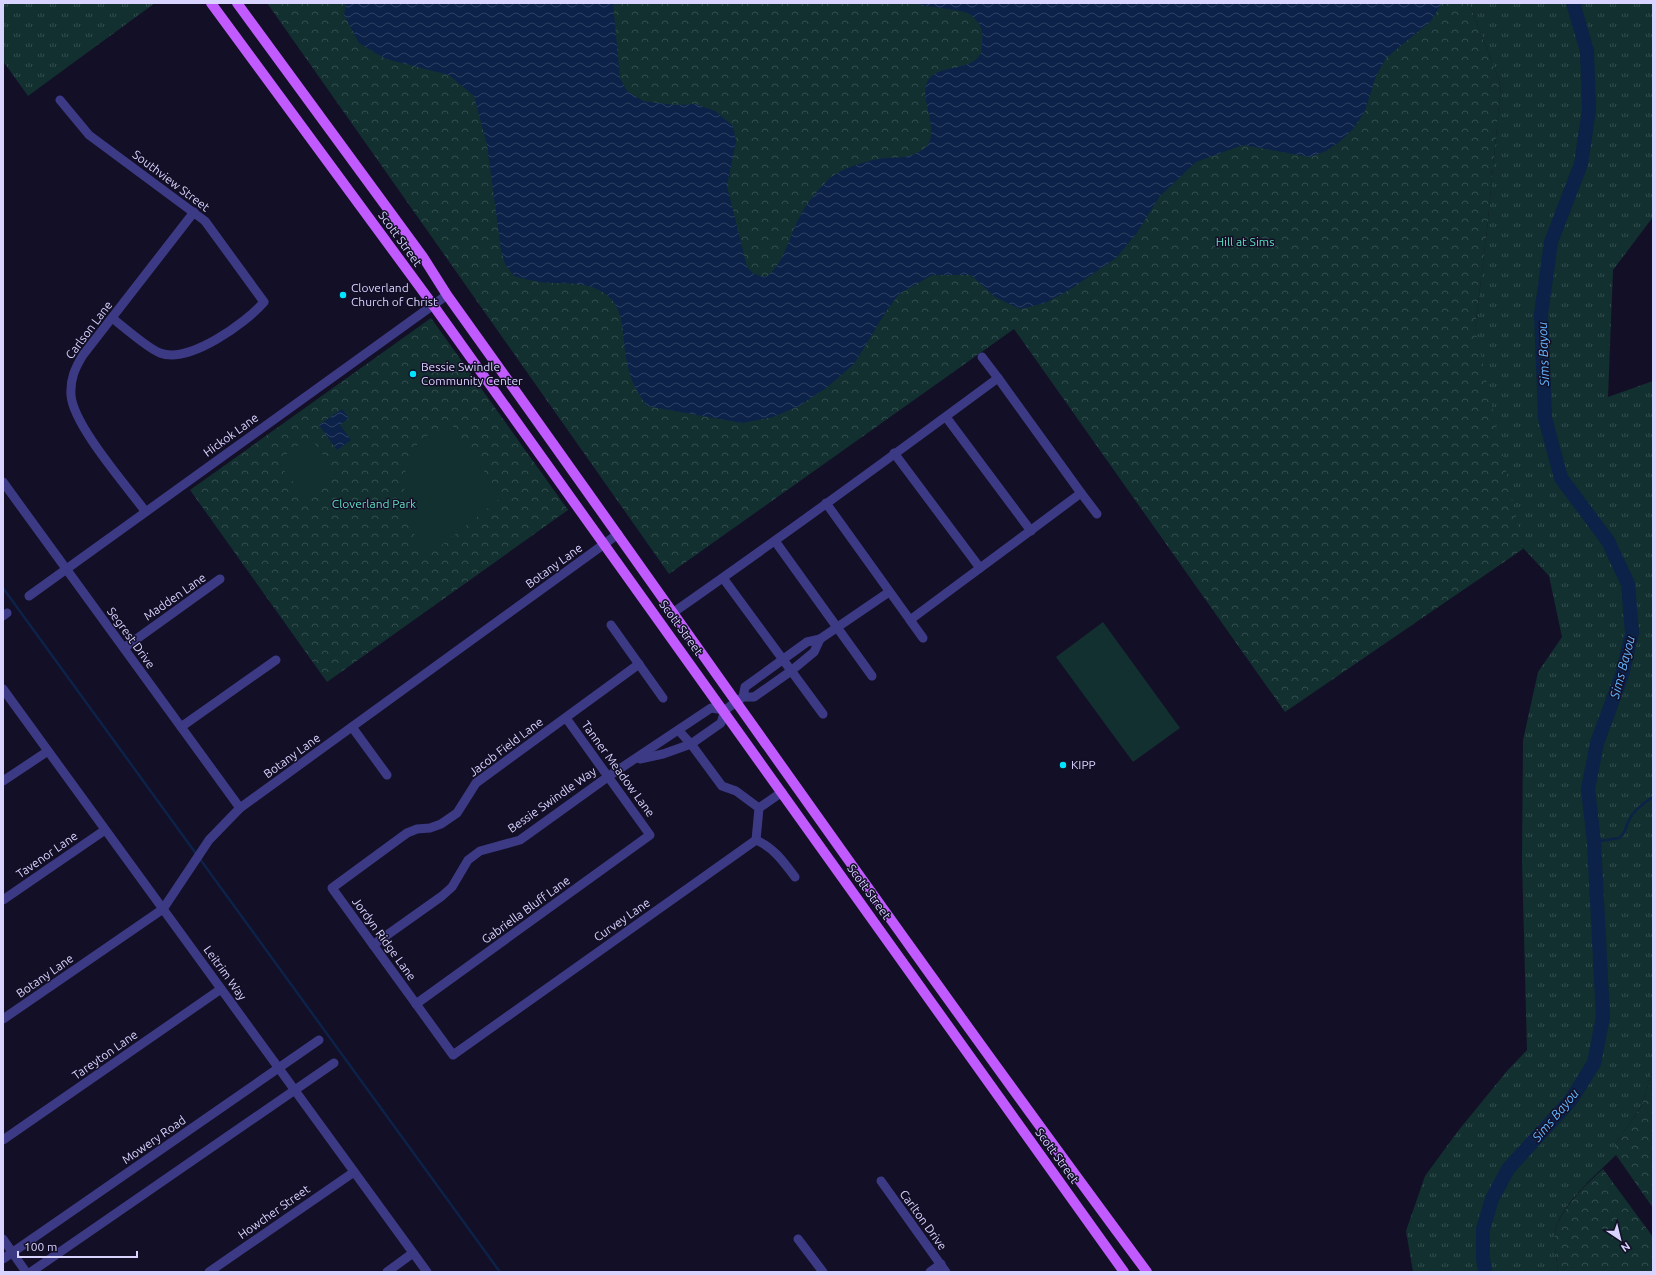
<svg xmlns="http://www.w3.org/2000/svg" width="1656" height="1275" font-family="Ubuntu,sans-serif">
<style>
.grass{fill:url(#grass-tufts)}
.forest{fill:url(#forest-crowns)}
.garden{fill:#12302f}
.water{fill:url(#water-waves)}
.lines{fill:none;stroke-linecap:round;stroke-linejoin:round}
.stream{stroke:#0c2248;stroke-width:2.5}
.river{stroke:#0c2248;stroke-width:14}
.minor{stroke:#3d3a85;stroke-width:9}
.major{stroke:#c25bff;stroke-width:10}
.poi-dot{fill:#00e5ff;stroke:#130f26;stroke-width:1.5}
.labels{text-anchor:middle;stroke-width:3;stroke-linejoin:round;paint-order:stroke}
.street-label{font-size:12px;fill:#d9d4ff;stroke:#130f26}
.park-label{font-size:12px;fill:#5fe0c0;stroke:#130f26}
.poi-label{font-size:12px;fill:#d9d4ff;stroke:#130f26;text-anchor:start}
.water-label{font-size:13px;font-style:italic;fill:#62b6ff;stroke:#130f26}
</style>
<defs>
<pattern id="grass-tufts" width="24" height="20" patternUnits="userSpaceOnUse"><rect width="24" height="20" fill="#12302f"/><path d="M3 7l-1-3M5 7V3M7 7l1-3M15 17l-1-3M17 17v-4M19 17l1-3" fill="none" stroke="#344d4e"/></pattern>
<pattern id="forest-crowns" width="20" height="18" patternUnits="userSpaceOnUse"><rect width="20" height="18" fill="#12302f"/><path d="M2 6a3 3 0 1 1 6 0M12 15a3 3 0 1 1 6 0" fill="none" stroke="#344d4e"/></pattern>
<pattern id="water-waves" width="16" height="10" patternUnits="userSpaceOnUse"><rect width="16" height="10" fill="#0c2248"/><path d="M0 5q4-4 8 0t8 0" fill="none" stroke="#2f4163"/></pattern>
</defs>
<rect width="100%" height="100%" fill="#130f26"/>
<!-- grass -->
<g class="grass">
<path d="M3 3H155L28 96 3 61Z"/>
<path d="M1469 3H1653V217L1613 270 1608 397 1653 381V1070L1641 1107 1616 1143V1155C1598 1173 1556 1208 1555 1235 1554 1247 1557 1260 1558 1272H1413L1406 1231 1425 1176 1458 1131 1507 1071 1527 1050 1522 862 1523 740 1538 672 1562 637 1549 576 1512 536 1475 328 1487 230 1501 85Z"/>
</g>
<!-- forest -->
<g class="forest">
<path d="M267 3H1469L1501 85 1487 230 1475 328 1523 549 1285 712 1014 329 669 574Z"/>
<path d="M431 318 568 510 327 682 190 490Z"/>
<path d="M1653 1070V1208L1616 1155V1143L1641 1107Z"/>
<path d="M1603 1169 1653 1237V1272H1558C1557 1260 1554 1247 1555 1235 1556 1213 1587 1183 1603 1169Z"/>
</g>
<!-- garden -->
<g class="garden">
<path d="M449 421 497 490 498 500 428 556 405 519 404 475 418 443Z"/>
<path d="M310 437 336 473 304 496 277 461Z"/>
<path d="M1103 622 1180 728 1133 762 1056 657Z"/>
</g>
<!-- water -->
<g class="water">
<path d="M346 3H613L620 78 627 91 643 101 675 105 695 104 715 111 733 126 736 141 727 186 747 267 754 274 765 277C784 266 789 236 799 218 806 204 817 191 828 180 840 168 871 159 887 158 902 157 909 158 922 150 943 138 921 103 926 85 932 62 971 74 981 53 982 50 982 44 982 41 984 29 979 22 971 15 965 9 928 8 916 3H1442L1431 21 1386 58 1376 76 1365 111 1353 129 1338 143 1326 151 1310 157 1243 145 1196 162 1159 197 1137 233 1116 258 1069 290 1045 303 1020 309 995 297 971 275H932L899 294 885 313 854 364 826 388 799 406 773 417 742 423 647 406C637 392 630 380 627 362 620 332 629 300 592 287 573 281 554 285 535 281 528 280 521 278 514 276L505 264 501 250 487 145 474 96 449 75 386 59 359 43 344 15Z"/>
<path d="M342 409 349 418 340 425 351 440 337 450 319 425Z"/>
</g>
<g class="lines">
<!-- stream -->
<g class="stream">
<path d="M3 588 197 855"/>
<path d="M1594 842 1619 838C1625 834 1626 828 1628 822 1633 811 1643 803 1653 797"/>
<path d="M200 859 500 1272"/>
</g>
<!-- river -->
<path class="river" d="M1485 1272 1483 1258V1229L1492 1199 1508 1169 1571 1100 1594 1063 1603 1017 1594 842 1588 789 1597 743 1622 675 1632 633 1628 584 1608 541 1561 478 1545 418 1541 314 1551 242 1581 164 1589 110 1587 51 1573 3"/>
<!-- minor -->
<g class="minor">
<path d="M60 100 89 135 205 221 264 302C246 323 189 364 160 353 147 348 124 327 112 318"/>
<path d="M982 357 998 378"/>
<path d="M946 417 1031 531"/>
<path d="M894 453 980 568"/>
<path d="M3 482 240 808"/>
<path d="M1081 493 1097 514"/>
<path d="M145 511C126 485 73 425 71 395 70 379 75 368 83 355L194 212"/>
<path d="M775 541 872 676"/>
<path d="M723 578 823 714"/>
<path d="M29 596 447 295"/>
<path d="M674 612C783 536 891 457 998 378L1081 493 910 620 826 503"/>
<path d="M3 616 7 613"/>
<path d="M910 620 923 638"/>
<path d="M611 625 663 698"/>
<path d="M820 639 889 592"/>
<path d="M124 648 220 579"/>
<path d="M639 664 476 783 457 813 441 824 430 828 417 829 407 833 332 888 453 1055 756 840 759 808 782 792"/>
<path d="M3 689 427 1272"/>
<path d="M181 727 276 660"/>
<path d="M352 727 387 775"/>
<path d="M679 731 691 744 722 786 736 791 759 808"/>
<path d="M640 759 663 754 691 744 721 723 725 710 743 697H754L791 671 814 652 820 639 807 642 745 687 743 697"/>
<path d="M3 781 48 751"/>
<path d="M756 840C774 848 783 861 795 877"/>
<path d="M3 900 105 830"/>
<path d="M373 945 442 896 452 887 468 860 480 851 520 840 609 776 711 708 725 710"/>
<path d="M416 1004 650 835 566 718"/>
<path d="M3 1019 163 909 209 840 240 808 618 534"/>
<path d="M3 1140 221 989"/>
<path d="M881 1181 946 1272"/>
<path d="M3 1239 26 1272"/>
<path d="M798 1239 823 1272"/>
<path d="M3 1259 319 1040"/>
<path d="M31 1272 334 1063"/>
<path d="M209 1272 354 1172"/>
<path d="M387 1272 413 1253"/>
<path d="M930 1272 941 1264"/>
</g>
<!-- major -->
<g class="major">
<path d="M211 3 433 305 1124 1272"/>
<path d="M237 3 423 257 447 295C680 620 908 950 1147 1272"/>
</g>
</g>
<!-- markers -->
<g class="poi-dot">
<circle cx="343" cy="295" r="4"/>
<circle cx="413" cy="374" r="4"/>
<circle cx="1063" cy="765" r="4"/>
</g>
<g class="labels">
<!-- street labels -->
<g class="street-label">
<text transform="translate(171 181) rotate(37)" y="4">Southview Street</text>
<text transform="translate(400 239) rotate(54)" y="4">Scott Street</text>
<text transform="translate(89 330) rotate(-53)" y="4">Carlson Lane</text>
<text transform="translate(231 435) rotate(-36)" y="4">Hickok Lane</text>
<text transform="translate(554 566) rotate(-36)" y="4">Botany Lane</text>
<text transform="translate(175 597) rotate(-35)" y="4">Madden Lane</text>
<text transform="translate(681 628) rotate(54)" y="4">Scott Street</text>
<text transform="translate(131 638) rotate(54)" y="4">Segrest Drive</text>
<text transform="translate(506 747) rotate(-37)" y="4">Jacob Field Lane</text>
<text transform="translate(292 756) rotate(-36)" y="4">Botany Lane</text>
<text transform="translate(618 769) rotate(54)" y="4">Tanner Meadow Lane</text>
<text transform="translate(552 800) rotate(-35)" y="4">Bessie Swindle Way</text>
<text transform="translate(47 855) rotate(-35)" y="4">Tavenor Lane</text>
<text transform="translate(869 892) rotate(54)" y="4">Scott Street</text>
<text transform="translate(526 910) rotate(-36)" y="4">Gabriella Bluff Lane</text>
<text transform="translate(622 920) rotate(-35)" y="4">Curvey Lane</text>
<text transform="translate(384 939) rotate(54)" y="4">Jordyn Ridge Lane</text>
<text transform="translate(225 973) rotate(54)" y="4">Leitrim Way</text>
<text transform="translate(45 976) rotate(-35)" y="4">Botany Lane</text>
<text transform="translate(105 1055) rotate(-35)" y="4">Tareyton Lane</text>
<text transform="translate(154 1140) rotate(-35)" y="4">Mowery Road</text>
<text transform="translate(1057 1156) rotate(54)" y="4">Scott Street</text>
<text transform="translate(274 1212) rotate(-35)" y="4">Howcher Street</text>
<text transform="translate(923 1220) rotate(54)" y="4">Carlton Drive</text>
</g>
<!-- park labels -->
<g class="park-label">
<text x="1245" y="246">Hill at Sims</text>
<text x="374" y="508">Cloverland Park</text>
</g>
<!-- poi labels -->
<g class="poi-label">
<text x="351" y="292">Cloverland<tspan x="351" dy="14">Church of Christ</tspan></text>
<text x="421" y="371">Bessie Swindle<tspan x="421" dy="14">Community Center</tspan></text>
<text x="1071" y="769">KIPP</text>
</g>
<!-- water labels -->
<g class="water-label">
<text transform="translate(1543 354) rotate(-92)" y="5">Sims Bayou</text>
<text transform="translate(1622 667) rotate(-75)" y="5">Sims Bayou</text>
<text transform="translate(1555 1115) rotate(-50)" y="5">Sims Bayou</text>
</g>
</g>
<!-- border -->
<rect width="1656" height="1275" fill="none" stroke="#d9d4ff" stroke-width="8"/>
<!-- north arrow -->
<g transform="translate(1620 1239) rotate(145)" stroke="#130f26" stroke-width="3" paint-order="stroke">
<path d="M0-3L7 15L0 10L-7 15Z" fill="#d9d4ff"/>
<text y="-6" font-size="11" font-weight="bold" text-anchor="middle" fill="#d9d4ff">N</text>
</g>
<!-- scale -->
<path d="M18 1251v6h119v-6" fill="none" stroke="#d9d4ff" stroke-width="2"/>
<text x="24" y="1251" font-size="12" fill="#d9d4ff" stroke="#130f26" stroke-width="3" paint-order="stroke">100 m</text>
</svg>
